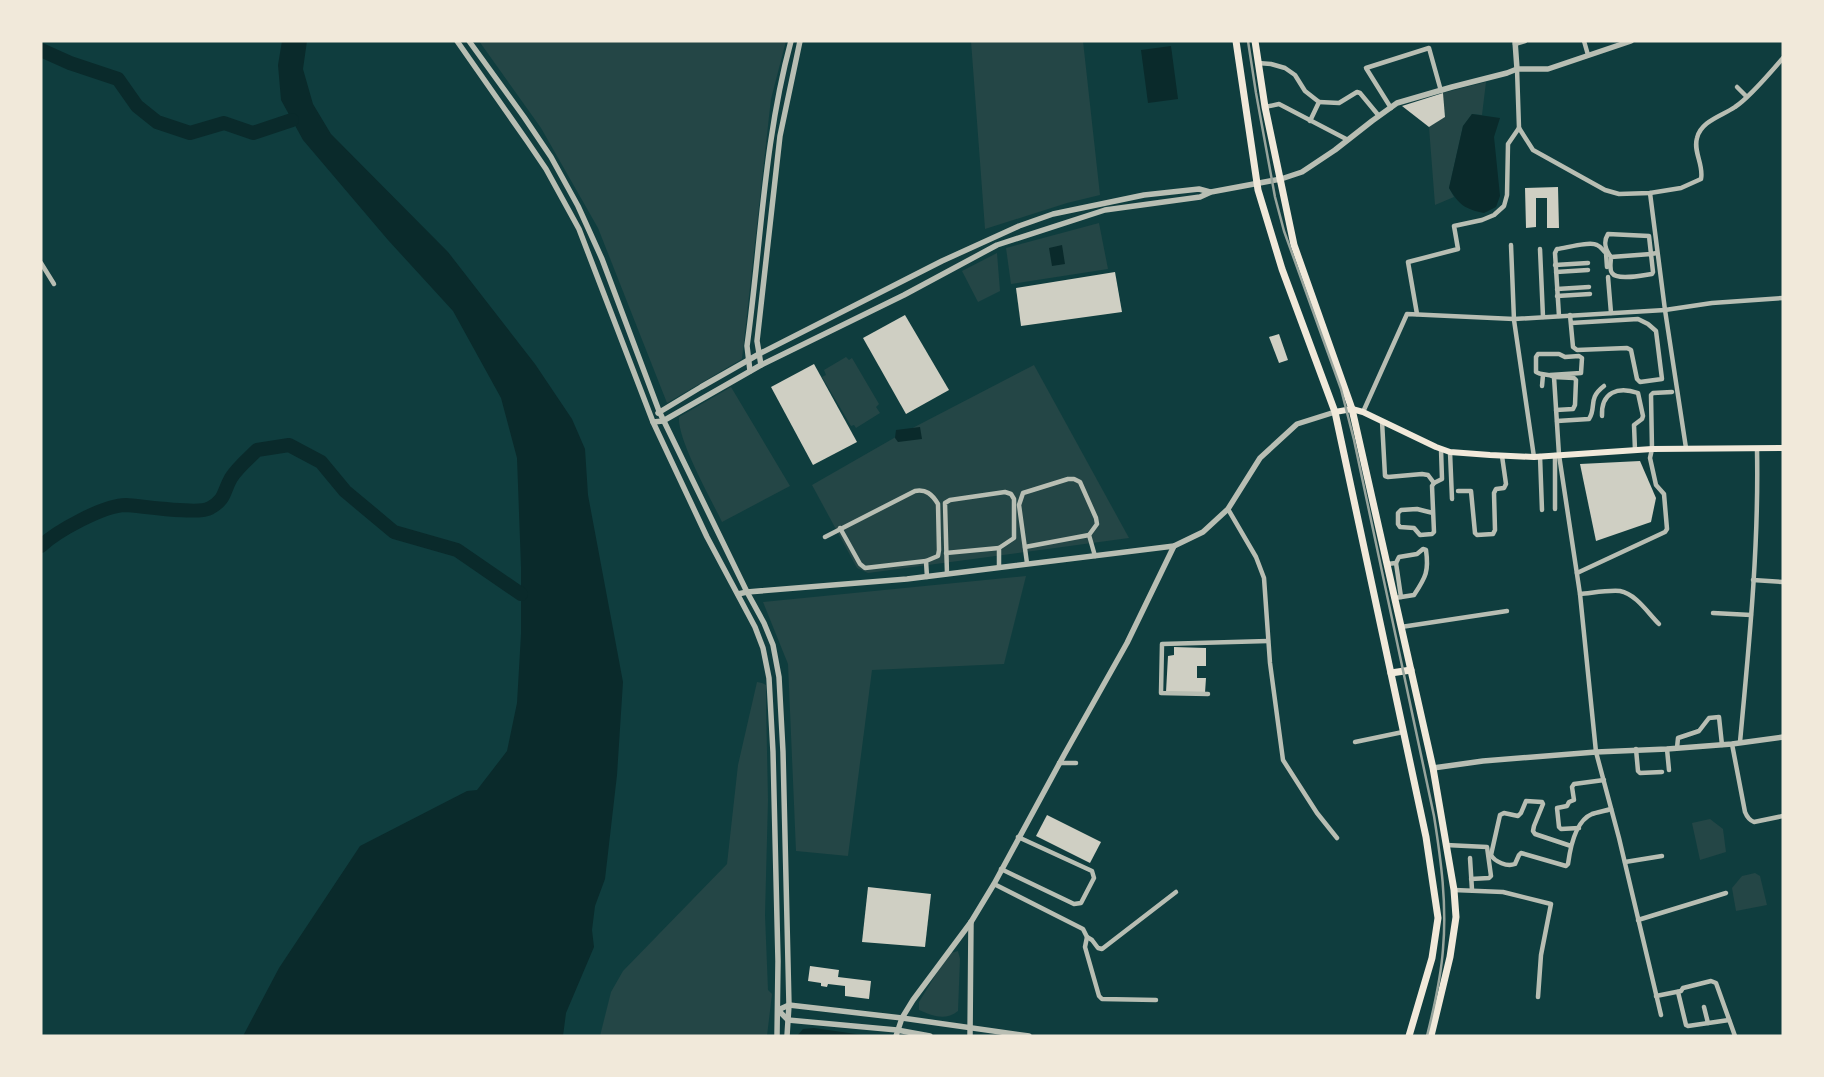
<svg xmlns="http://www.w3.org/2000/svg" width="1824" height="1077" font-family="Ubuntu,sans-serif">
<style>
.green{fill:#244646}
.water{fill:#0a2a2b}
.lines{fill:none;stroke-linecap:round;stroke-linejoin:round}
.river{stroke:#0a2a2b;stroke-width:14}
.building{fill:#cfcfc3}
.minor{stroke:#b8beb3;stroke-width:4.5}
.tertiary{stroke:#b8beb3;stroke-width:5.5}
.secondary{stroke:#f1e9da;stroke-width:6}
.primary{stroke:#f1e9da;stroke-width:7}
.rail{stroke:#97a49c;stroke-width:2.5}
</style>
<rect width="100%" height="100%" fill="#0f3d3e"/>
<!-- green -->
<g class="green">
<path d="M479 41H786L771 99 742 359 667 403 598 228 541 128Z"/>
<path d="M971 41H1083L1100 195 1067 203 985 229Z"/>
<path d="M1486 82 1482 115 1472 114 1463 126 1449 188 1454 197 1435 205 1429 127 1445 117 1443 93Z"/>
<path d="M1099 223 1108 269 1011 284 1006 248Z"/>
<path d="M997 253 1000 291 978 302 962 271Z"/>
<path d="M846 357 849 360 852 358 879 404 876 407 880 413 856 428 854 425 851 426 822 377 826 375 824 370Z"/>
<path d="M1034 365 1129 538 868 573 857 568 812 485 901 434Z"/>
<path d="M731 387 790 486 722 522C711 499 677 439 679 417Z"/>
<path d="M1026 576 1004 664 872 670 848 856 796 851 788 664 763 602Z"/>
<path d="M757 682 762 683 766 685V702L768 800 765 915 768 990 772 994 767 1036H600L611 992 623 971 727 864 738 765Z"/>
<path d="M1710 819 1723 829 1726 852 1700 860 1692 823Z"/>
<path d="M1755 873 1760 876 1767 905 1736 911 1732 888 1742 876Z"/>
<path d="M958 951 960 959 958 1011C945 1021 933 1016 919 1010V1002L946 958 951 953Z"/>
</g>
<!-- water -->
<g class="water">
<path d="M282 41H307L303 69 313 104 331 134 448 252 535 364 572 419 585 449 588 495 623 682 617 775 605 879 595 906 592 930 594 947 566 1013 563 1036H243L279 968 360 846 467 791 477 790 507 751 517 703 521 634V567L517 458 501 398 453 311 388 240 303 140 281 100 278 65Z"/>
<path d="M1171 46 1178 99 1148 103 1141 50Z"/>
<path d="M1472 114 1500 118 1494 137 1500 196 1496 207 1484 213C1465 209 1459 205 1449 188L1463 126Z"/>
<path d="M1062 245 1065 264 1052 266 1049 248Z"/>
<path d="M920 427 922 439 898 442 895 438 896 430Z"/>
<path d="M814 1028 870 1036H797L803 1029Z"/>
</g>
<g class="lines">
<!-- river -->
<g class="river">
<path d="M41 50 70 63 118 79 137 106 157 122 190 133 224 123 253 133 292 120"/>
<path d="M41 546C57 531 104 505 126 505 142 506 199 515 210 508 226 499 223 492 231 478 237 468 249 458 257 450L289 445 321 462 345 491 394 532 457 550 521 594"/>
</g>
</g>
<!-- building -->
<g class="building">
<path d="M1443 93 1445 117 1429 127 1402 106Z"/>
<path d="M1558 187 1559 228H1547V198H1536V227L1526 228 1525 188Z"/>
<path d="M1115 272 1122 312 1021 326 1016 288Z"/>
<path d="M905 315 949 390 906 414 863 338Z"/>
<path d="M1279 334 1288 360 1279 363 1269 337Z"/>
<path d="M814 364 857 442 813 465 771 387Z"/>
<path d="M1640 461 1656 498 1651 522 1596 541 1580 464Z"/>
<path d="M1174 647 1206 648V666H1197V678H1206L1205 693 1166 692 1168 656 1174 655Z"/>
<path d="M1047 815 1101 842 1090 863 1036 836Z"/>
<path d="M868 887 931 894 925 947 862 942Z"/>
<path d="M810 966 839 970 838 977 871 981 869 999 845 996V986L828 984 827 987 821 986V983L808 981Z"/>
</g>
<g class="lines">
<!-- minor -->
<g class="minor">
<path d="M1584 41 1588 55"/>
<path d="M1515 44 1525 41"/>
<path d="M1258 63 1271 64 1285 68 1295 75 1305 91 1319 102 1310 121"/>
<path d="M1517 69 1519 128 1533 150 1605 190 1619 194 1650 193 1681 188 1701 179C1704 165 1693 152 1697 138 1701 121 1722 116 1735 107 1749 98 1771 72 1783 58"/>
<path d="M1737 87 1746 96"/>
<path d="M1319 102 1339 103 1357 92 1360 93 1379 116"/>
<path d="M1265 107 1279 104 1348 140"/>
<path d="M1391 108 1366 68 1429 48 1441 91"/>
<path d="M1650 193 1665 310 1686 448"/>
<path d="M1511 245 1514 320 1534 457"/>
<path d="M1540 249 1543 317"/>
<path d="M1611 257C1611 261 1609 269 1612 273 1617 281 1644 275 1652 274L1653 272 1649 236 1608 234C1603 242 1605 249 1611 257L1651 254 1657 253"/>
<path d="M41 263 54 284"/>
<path d="M1555 265 1588 263"/>
<path d="M1556 272 1588 270"/>
<path d="M1608 277 1611 313"/>
<path d="M1557 289 1589 287"/>
<path d="M1557 296 1590 294"/>
<path d="M1417 314 1408 262 1458 249 1454 226 1482 220 1494 215 1504 206 1507 195 1508 144 1519 128"/>
<path d="M1570 315 1573 347 1577 350 1627 348 1631 350 1637 379 1640 382 1662 379 1656 331 1648 324 1638 319 1571 323"/>
<path d="M1559 316 1555 253 1557 249C1566 248 1590 241 1597 245 1602 247 1602 250 1606 253L1607 267"/>
<path d="M1550 375 1581 373 1582 358 1579 356 1565 357 1559 354H1538L1536 357V372C1542 376 1548 373 1554 377L1559 455 1580 594 1596 752 1619 838 1661 1015"/>
<path d="M1554 377 1574 378 1576 380 1575 405 1573 409 1556 410"/>
<path d="M1542 386 1543 375"/>
<path d="M1363 412 1407 314 1514 319 1665 310 1712 303 1783 298"/>
<path d="M1602 416C1601 392 1618 386 1638 393L1643 416 1642 419 1634 425 1635 450"/>
<path d="M1382 421 1385 476 1388 477 1422 474 1428 475 1434 483"/>
<path d="M1557 421 1589 419C1597 407 1587 399 1604 386"/>
<path d="M1450 452 1452 499"/>
<path d="M1555 455V509"/>
<path d="M1540 456 1542 510"/>
<path d="M1458 491H1471L1475 533 1477 535 1493 534 1495 530 1494 493 1496 489 1504 488 1506 484 1502 456"/>
<path d="M1228 509 1256 557 1264 578 1270 663 1283 760 1317 813 1337 838"/>
<path d="M1433 513 1417 509 1401 510 1398 513V524L1400 527 1414 528 1420 535 1432 534 1434 532 1432 486 1434 483 1442 479 1441 449"/>
<path d="M840 528 860 564 865 568 926 561"/>
<path d="M825 537 915 491C926 489 932 494 938 504L939 550 938 556 926 561 927 577"/>
<path d="M1025 547 1089 535"/>
<path d="M946 553 999 548"/>
<path d="M1027 563 1019 505 1023 493 1068 479H1074L1080 482 1096 518 1097 524 1089 535 1095 556"/>
<path d="M1396 563 1401 597"/>
<path d="M1387 564 1396 563 1399 557 1417 554 1423 549 1426 550C1429 571 1426 577 1414 595L1395 598"/>
<path d="M1577 573 1665 532 1667 529 1664 494 1656 485 1650 458 1652 449 1651 395 1653 393 1672 392"/>
<path d="M947 574 945 503 950 500 1005 492 1011 494 1014 499V538L999 548V567"/>
<path d="M1753 580 1783 582"/>
<path d="M1580 594C1592 593 1607 590 1620 591 1636 594 1648 613 1659 624"/>
<path d="M1713 613 1751 615"/>
<path d="M1401 627 1507 611"/>
<path d="M1208 694 1161 693 1162 644 1268 641"/>
<path d="M1355 742 1403 732"/>
<path d="M1740 742C1749 645 1759 547 1757 449"/>
<path d="M1732 744 1745 812C1747 817 1749 820 1754 822L1783 816"/>
<path d="M1677 748 1678 738 1699 731 1709 718 1719 717 1722 745"/>
<path d="M1636 749 1638 771 1640 773 1662 772"/>
<path d="M1667 749 1669 770"/>
<path d="M1059 763H1076"/>
<path d="M1579 828 1561 829 1559 827 1557 808 1567 806 1569 802 1574 800 1572 787 1574 784 1604 780"/>
<path d="M1446 845 1487 847 1491 876 1489 878 1471 879"/>
<path d="M1571 846 1535 834 1533 831 1534 826 1543 804 1542 802 1526 801 1521 813 1518 816 1504 813 1500 815 1491 855C1495 862 1507 867 1515 864L1519 855 1521 853 1566 866 1568 864C1570 849 1575 821 1592 814 1598 812 1605 811 1611 809"/>
<path d="M1470 858 1472 890"/>
<path d="M1625 862 1662 856"/>
<path d="M1001 869 1074 904 1081 903 1094 878 1092 871 1018 837"/>
<path d="M994 884 1083 929 1087 937 1085 947 1099 996 1102 999 1156 1000"/>
<path d="M1454 890 1503 892 1551 904 1541 955 1538 997"/>
<path d="M1638 920 1726 893"/>
<path d="M1087 937 1092 940 1098 948 1102 949 1176 892"/>
<path d="M1678 992 1686 1025 1688 1026 1729 1020"/>
<path d="M1656 996 1681 991 1683 988 1711 981 1716 983 1735 1036"/>
<path d="M1704 1007 1708 1023"/>
</g>
<!-- tertiary -->
<g class="tertiary">
<path d="M457 41 527 141 546 169 579 229 653 422 707 537 755 627 763 648 769 678 773 752 778 961 777 1036"/>
<path d="M469 41 524 117 551 157 578 206 602 259 659 411 747 592 764 623 773 645 779 677 783 752 789 1005 787 1036"/>
<path d="M1515 41 1517 69"/>
<path d="M761 365 757 341 780 136 800 41"/>
<path d="M750 371 747 346C761 245 764 140 791 41"/>
<path d="M658 413 701 387 759 354 942 261 1019 226 1053 214 1144 195 1199 189 1210 192"/>
<path d="M653 422 663 421 761 365 904 295 997 245 1105 210 1200 197 1211 192 1281 179 1302 172 1335 150 1372 121 1397 103 1452 87 1507 73 1517 69H1548L1631 41"/>
<path d="M738 594 747 592 907 579 1174 546 1203 532 1228 509 1260 458 1297 424 1335 412"/>
<path d="M1433 768 1483 761 1596 752 1667 749 1732 744 1783 737"/>
<path d="M778 1010 789 1005 902 1018 1029 1036"/>
<path d="M778 1010 788 1020 897 1030 930 1036"/>
<path d="M896 1036 902 1018 913 1000 971 922 994 884 1064 755 1127 643 1174 546"/>
<path d="M970 1036 971 922"/>
</g>
<!-- secondary -->
<path class="secondary" d="M1335 412 1352 409 1363 412 1436 447 1450 452 1490 455 1534 457 1652 449 1783 448"/>
<!-- primary -->
<g class="primary">
<path d="M1236 41 1258 190 1282 269 1335 412 1426 837 1438 918 1432 958 1409 1036"/>
<path d="M1255 41 1265 107 1294 245 1352 409 1433 768 1454 890 1456 917 1450 957 1431 1036"/>
<path d="M1391 673 1411 670"/>
</g>
<!-- rail -->
<path class="rail" d="M1248 41 1256 93 1275 197 1284 231 1341 389 1354 440 1434 816C1441 860 1447 904 1443 949 1441 978 1434 1008 1427 1036"/>
</g>
<!-- border -->
<rect width="1824" height="1077" fill="none" stroke="#f1e9da" stroke-width="85"/>
</svg>
